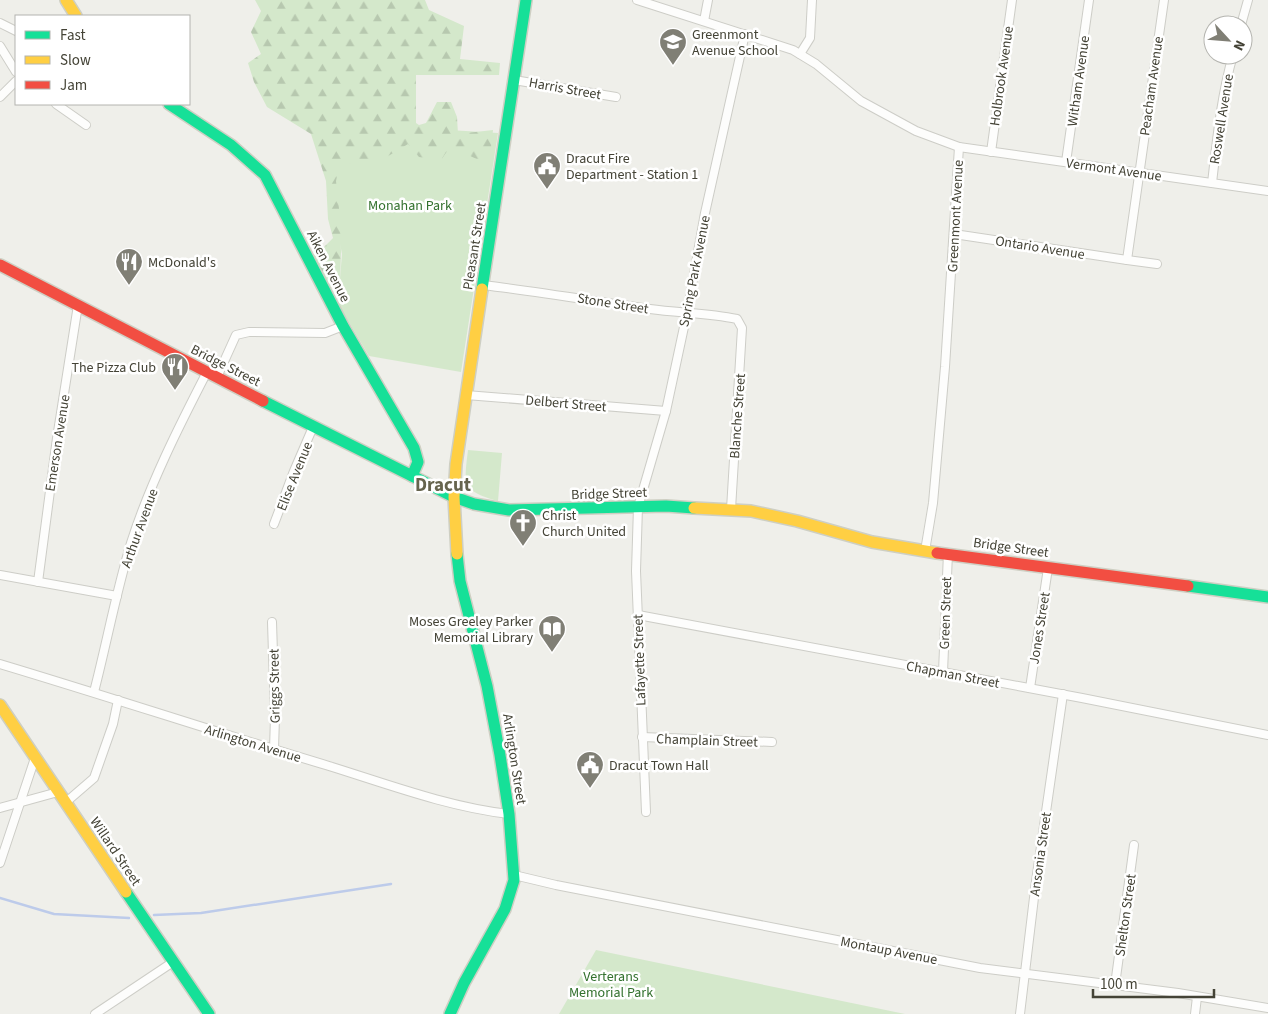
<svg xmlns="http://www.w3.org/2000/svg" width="1268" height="1014" font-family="'Source Sans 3',sans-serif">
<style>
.green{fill:#d4e8cb}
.forest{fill:url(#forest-firs)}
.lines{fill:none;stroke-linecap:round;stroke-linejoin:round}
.stream{stroke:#bdcbea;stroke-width:2.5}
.street-casing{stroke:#cdcdc7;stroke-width:10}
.fast-casing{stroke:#cecfc3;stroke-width:14}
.slow-casing{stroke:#cecfc3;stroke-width:14}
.jam-casing{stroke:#cecfc3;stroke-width:14}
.street{stroke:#fdfdfc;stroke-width:8}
.fast{stroke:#16e098;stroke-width:11}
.slow{stroke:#ffcf43;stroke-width:11}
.jam{stroke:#f24e42;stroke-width:11}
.labels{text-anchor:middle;stroke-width:5;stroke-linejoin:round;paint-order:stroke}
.poi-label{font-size:14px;fill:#444336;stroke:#fff;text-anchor:start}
.street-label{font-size:14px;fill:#444336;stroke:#fff}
.park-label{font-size:14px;fill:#33712e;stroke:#fff}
.district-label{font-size:19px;font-weight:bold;fill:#66644e;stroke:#fff}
</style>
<defs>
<pattern id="forest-firs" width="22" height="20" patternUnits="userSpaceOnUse" patternTransform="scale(1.25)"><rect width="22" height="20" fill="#d4e8cb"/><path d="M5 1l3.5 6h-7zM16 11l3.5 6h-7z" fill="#b7c8af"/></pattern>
</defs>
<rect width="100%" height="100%" fill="#efefea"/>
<!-- green -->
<g class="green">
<path d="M319 122 498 133 461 372 369 356 338 304 342 254 330 193Z"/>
<path d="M468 450 502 453 498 501C461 491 464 484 468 450Z"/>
<path d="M596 950 905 1014H559Z"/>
</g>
<!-- forest -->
<path class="forest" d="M255 0H425L429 10 464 26 460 59 500 63 499 75H416V123L419 125 426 123 437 102H451L457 117 458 134 493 130 491 148 479 160 450 147 441 160 419 157 408 144 385 158 360 161 339 167 336 181 340 218 341 252 340 281 333 290 310 255 318 253 333 238 328 219 326 181 311 134 267 107 254 82 248 63 261 54 251 32 261 11Z"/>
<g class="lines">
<!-- stream -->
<g class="stream">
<path d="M0 898 54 914 129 918"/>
<path d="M154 915 201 913 391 884"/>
</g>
<defs>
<g id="street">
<path d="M637 0 793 50 816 64 861 101 916 131 959 147 1268 191"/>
<path d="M704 21 708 0"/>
<path d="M0 23 16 31"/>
<path d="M1241 25 1248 0"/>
<path d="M0 46 16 72"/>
<path d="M800 54 810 38 812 0"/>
<path d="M514 80 616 97"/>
<path d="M0 97 16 81"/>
<path d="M56 104 86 125"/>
<path d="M991 152 1012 0"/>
<path d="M1066 162 1089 0"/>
<path d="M1212 183C1217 140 1221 97 1233 55"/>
<path d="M954 234 1127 260 1164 0"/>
<path d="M1127 260 1157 264"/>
<path d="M483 285C539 292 594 301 650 309 679 313 708 313 737 319L742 328 731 509"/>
<path d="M217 377 236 335 249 332 325 333 343 326"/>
<path d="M466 395 666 411"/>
<path d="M274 524 294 471 313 427"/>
<path d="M925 551 933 503 945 367 959 147"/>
<path d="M0 575 117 596"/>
<path d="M38 582 57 438 78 305"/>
<path d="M638 615 1082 698 1268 735"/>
<path d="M272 622 275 717 274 749"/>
<path d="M0 664C110 697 219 733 329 766 387 784 448 807 509 814"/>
<path d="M943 672 948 553"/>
<path d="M1030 688 1048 568"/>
<path d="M94 692C107 642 116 592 131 543 149 486 179 426 207 372"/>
<path d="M642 737 772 742"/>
<path d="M65 803 94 778 113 724 118 700"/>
<path d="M0 808 58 792"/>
<path d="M646 812 636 571 638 507 666 411 687 313 705 213 745 34"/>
<path d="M0 863 35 758"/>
<path d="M514 875 556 885 980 968 1178 993 1268 1008"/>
<path d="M1115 985 1134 845"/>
<path d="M95 1014 173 962"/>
<path d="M1020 1014 1036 881 1063 694"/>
<path d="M1195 1014 1197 997"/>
</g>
<g id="fast">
<path d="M169 104 231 145 265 175 343 326 414 448 418 462 412 476"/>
<path d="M482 289 526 0"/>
<path d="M263 401 454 497 474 504 509 510 666 506 694 508"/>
<path d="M1188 586 1268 597"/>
<path d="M126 892 209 1014"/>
<path d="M450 1014 464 983 505 909 514 880 509 814 500 755 487 686 460 581 457 554"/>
</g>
<g id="slow">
<path d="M66 0 76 16"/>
<path d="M694 508 751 511 797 521 872 542 937 553"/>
<path d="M457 554 454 497 456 464 482 289"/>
<path d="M0 705 126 892"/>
</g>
<g id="jam">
<path d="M0 265 263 401"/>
<path d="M937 553 1188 586"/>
</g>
</defs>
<!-- street casing -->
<use href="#street" class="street-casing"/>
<!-- fast casing -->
<use href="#fast" class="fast-casing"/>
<!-- slow casing -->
<use href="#slow" class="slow-casing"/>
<!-- jam casing -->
<use href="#jam" class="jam-casing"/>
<!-- street -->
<use href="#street" class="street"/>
<!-- fast -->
<use href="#fast" class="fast"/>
<!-- slow -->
<use href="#slow" class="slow"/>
<!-- jam -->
<use href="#jam" class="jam"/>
</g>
<!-- icons -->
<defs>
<symbol id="school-pin" viewBox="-11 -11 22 30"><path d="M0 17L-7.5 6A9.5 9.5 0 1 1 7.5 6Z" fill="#807f75" stroke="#fff"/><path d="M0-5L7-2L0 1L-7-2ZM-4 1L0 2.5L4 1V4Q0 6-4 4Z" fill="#fff"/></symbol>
<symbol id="civic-pin" viewBox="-11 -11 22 30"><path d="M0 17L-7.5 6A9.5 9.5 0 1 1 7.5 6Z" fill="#807f75" stroke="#fff"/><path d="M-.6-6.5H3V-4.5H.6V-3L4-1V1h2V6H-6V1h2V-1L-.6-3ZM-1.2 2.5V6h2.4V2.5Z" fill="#fff"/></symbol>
<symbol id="restaurant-pin" viewBox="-11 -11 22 30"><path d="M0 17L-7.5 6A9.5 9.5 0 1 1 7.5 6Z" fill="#807f75" stroke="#fff"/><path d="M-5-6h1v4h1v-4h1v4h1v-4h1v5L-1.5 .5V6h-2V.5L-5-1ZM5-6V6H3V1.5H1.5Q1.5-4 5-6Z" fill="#fff"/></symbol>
<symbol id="church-pin" viewBox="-11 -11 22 30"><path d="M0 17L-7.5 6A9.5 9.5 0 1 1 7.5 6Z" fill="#807f75" stroke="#fff"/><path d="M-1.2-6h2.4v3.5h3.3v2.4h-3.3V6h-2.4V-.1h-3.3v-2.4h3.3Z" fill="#fff"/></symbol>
<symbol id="library-pin" viewBox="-11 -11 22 30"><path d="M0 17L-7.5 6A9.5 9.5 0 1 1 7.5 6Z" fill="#807f75" stroke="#fff"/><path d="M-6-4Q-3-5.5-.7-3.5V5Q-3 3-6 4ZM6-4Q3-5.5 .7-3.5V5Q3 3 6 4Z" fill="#fff"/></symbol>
</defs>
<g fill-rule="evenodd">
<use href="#school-pin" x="657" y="26" width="32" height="43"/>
<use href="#civic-pin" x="531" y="150" width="32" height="43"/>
<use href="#restaurant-pin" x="113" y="246" width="32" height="43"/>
<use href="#restaurant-pin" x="159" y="351" width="32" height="43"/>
<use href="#church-pin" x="507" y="507" width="32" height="43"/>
<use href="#library-pin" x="536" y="613" width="32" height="43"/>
<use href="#civic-pin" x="574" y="749" width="32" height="43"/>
</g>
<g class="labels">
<!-- poi labels -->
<g class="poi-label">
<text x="692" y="39">Greenmont<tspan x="692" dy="16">Avenue School</tspan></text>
<text x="566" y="163">Dracut Fire<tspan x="566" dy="16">Department - Station 1</tspan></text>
<text x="148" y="267">McDonald's</text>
<text x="156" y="372" text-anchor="end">The Pizza Club</text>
<text x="542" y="520">Christ<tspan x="542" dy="16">Church United</tspan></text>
<text x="533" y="626" text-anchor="end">Moses Greeley Parker<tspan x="533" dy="16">Memorial Library</tspan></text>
<text x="609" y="770">Dracut Town Hall</text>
</g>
<!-- street labels -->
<g class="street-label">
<text transform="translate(1001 76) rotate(-82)" y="5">Holbrook Avenue</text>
<text transform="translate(1078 81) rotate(-82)" y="5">Witham Avenue</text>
<text transform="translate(1151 86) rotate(-82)" y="5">Peacham Avenue</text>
<text transform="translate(565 88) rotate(10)" y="5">Harris Street</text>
<text transform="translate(1221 119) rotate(-81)" y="5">Roswell Avenue</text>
<text transform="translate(1114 169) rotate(8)" y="5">Vermont Avenue</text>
<text transform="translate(955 216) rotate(-87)" y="5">Greenmont Avenue</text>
<text transform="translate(474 246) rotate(-81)" y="5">Pleasant Street</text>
<text transform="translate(1040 247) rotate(9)" y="5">Ontario Avenue</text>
<text transform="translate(329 266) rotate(63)" y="5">Aiken Avenue</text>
<text transform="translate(694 271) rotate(-79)" y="5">Spring Park Avenue</text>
<text transform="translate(613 303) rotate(9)" y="5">Stone Street</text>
<text transform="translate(226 365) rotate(27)" y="5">Bridge Street</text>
<text transform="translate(566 403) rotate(5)" y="5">Delbert Street</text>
<text transform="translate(737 416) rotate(-86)" y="5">Blanche Street</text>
<text transform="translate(57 443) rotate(-81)" y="5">Emerson Avenue</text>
<text transform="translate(294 476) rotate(-68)" y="5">Elise Avenue</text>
<text transform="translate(609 493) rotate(-2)" y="5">Bridge Street</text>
<text transform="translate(139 528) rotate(-70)" y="5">Arthur Avenue</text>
<text transform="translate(1011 547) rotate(8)" y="5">Bridge Street</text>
<text transform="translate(945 613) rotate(-88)" y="5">Green Street</text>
<text transform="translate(1039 628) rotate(-81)" y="5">Jones Street</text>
<text transform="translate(639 660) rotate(-92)" y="5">Lafayette Street</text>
<text transform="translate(953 674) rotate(11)" y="5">Chapman Street</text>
<text transform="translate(274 686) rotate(-91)" y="5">Griggs Street</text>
<text transform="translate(707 740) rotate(2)" y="5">Champlain Street</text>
<text transform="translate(253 743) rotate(17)" y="5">Arlington Avenue</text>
<text transform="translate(515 759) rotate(81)" y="5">Arlington Street</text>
<text transform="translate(116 851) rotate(56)" y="5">Willard Street</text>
<text transform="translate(1040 854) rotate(-82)" y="5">Ansonia Street</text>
<text transform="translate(1125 915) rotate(-82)" y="5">Shelton Street</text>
<text transform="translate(889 950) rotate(11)" y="5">Montaup Avenue</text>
</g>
<!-- park labels -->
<g class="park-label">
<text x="410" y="210">Monahan Park</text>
<text x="611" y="981">Verterans<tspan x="611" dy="16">Memorial Park</tspan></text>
</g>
<!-- district labels -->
<g class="district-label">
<text x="443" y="491">Dracut</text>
</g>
</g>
<!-- legend -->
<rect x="15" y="15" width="175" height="90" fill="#ffffff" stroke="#b4b4af"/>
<rect x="25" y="31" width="25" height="8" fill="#16e098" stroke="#b4b4af"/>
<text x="60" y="40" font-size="15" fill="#444336">Fast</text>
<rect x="25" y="56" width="25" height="8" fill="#ffcf43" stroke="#b4b4af"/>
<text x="60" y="65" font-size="15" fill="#444336">Slow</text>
<rect x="25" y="81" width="25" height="8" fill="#f24e42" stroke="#b4b4af"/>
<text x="60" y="90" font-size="15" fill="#444336">Jam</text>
<!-- north arrow -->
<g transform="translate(1228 40) rotate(116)"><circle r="24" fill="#ffffff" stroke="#b4b4af"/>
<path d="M0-4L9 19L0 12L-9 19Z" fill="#807f75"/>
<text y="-8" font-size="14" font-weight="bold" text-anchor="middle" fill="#444336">N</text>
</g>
<!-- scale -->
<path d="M1093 989v8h121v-8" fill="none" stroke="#444336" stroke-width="2.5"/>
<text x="1100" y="989" font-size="15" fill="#444336" stroke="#ffffff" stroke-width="4" paint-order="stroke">100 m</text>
</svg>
